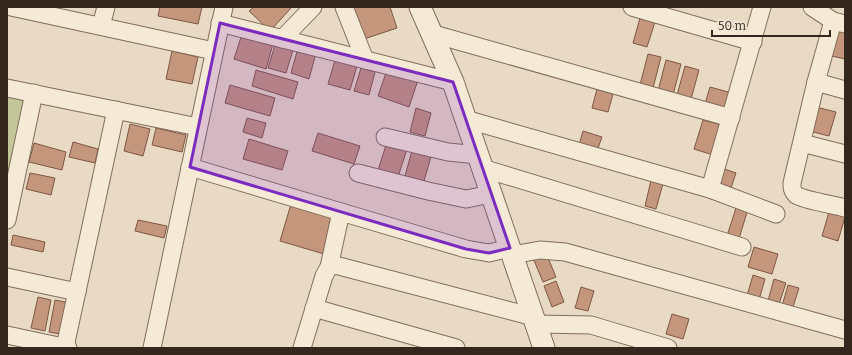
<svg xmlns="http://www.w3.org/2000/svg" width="852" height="355" font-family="Bitter,serif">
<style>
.green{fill:#c3c698}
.building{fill:#c4967c;stroke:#7e5744}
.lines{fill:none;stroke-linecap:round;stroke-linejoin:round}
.minor-casing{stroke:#816d5b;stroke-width:19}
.tertiary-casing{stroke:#816d5b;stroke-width:23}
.minor{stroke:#f5ead5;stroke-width:17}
.tertiary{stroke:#f5ead5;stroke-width:21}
.marked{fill:#7b2cbf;fill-opacity:0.2;stroke:#7b2cbf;stroke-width:3;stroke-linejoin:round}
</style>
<rect width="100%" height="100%" fill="#e9dbc3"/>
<!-- green -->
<path class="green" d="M7 97 25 101 9 177 7 176Z"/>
<!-- building -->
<g class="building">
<path d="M160 7H202L198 24 158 16Z"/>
<path d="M254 7H292L270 31 249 11Z"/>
<path d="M351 7H390L397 28 361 40Z"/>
<path d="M640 18 655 22 647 47 633 43Z"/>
<path d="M838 31 845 33V59L832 56Z"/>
<path d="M242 34 273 44 266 69 234 59Z"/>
<path d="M275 45 293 50 286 73 268 68Z"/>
<path d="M298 48 316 53 309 79 291 73Z"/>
<path d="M172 51 198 57 192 84 166 79Z"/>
<path d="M648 54 661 57 653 88 640 85Z"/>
<path d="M335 60 357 66 350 90 328 84Z"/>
<path d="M666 60 681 64 673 95 658 91Z"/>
<path d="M685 66 699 70 691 99 677 95Z"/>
<path d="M361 68 375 72 369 95 354 91Z"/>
<path d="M256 70 298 82 293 99 252 86Z"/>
<path d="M387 70 418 80 409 107 378 96Z"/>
<path d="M230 85 275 98 270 116 225 103Z"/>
<path d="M710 87 732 93 726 110 705 104Z"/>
<path d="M597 89 613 94 608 112 592 108Z"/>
<path d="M816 107 836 112 829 136 809 131Z"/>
<path d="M416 108 431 113 425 136 410 132Z"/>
<path d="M247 118 266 123 262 138 243 132Z"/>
<path d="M703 120 722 125 713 155 694 149Z"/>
<path d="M130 124 150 129 143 156 124 151Z"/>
<path d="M156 128 186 135 182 152 152 145Z"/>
<path d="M583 131 602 137 597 151 579 145Z"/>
<path d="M318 133 360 146 354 164 312 151Z"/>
<path d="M249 139 288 151 282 170 243 159Z"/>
<path d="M73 142 98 149 95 163 69 157Z"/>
<path d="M387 142 407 149 398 177 378 170Z"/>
<path d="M34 143 66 152 62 170 29 162Z"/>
<path d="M413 147 432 153 424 181 405 176Z"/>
<path d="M719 167 736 173 730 191 713 185Z"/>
<path d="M30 173 55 178 51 195 26 189Z"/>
<path d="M652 176 664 180 656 209 645 206Z"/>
<path d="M291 204 335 217 324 254 280 241Z"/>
<path d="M737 205 748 209 738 242 726 239Z"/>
<path d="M829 212 845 217 838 241 822 236Z"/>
<path d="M138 220 167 226 164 238 135 231Z"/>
<path d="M13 235 45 242 43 252 11 245Z"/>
<path d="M754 247 778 254 772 274 748 267Z"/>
<path d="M546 253 556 277 543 282 533 258Z"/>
<path d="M753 275 765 279 759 300 747 296Z"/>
<path d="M774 279 786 283 779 304 768 301Z"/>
<path d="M556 281 564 302 552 307 544 286Z"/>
<path d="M788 285 799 288 792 310 782 306Z"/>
<path d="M581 287 594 291 588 311 575 308Z"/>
<path d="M38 297 51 300 45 331 31 328Z"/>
<path d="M55 300 71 303 65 335 49 332Z"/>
<path d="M672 314 689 319 683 339 666 334Z"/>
</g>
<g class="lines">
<defs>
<g id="minor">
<path d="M11 7 214 51"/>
<path d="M344 7 365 60"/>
<path d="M632 7 753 42"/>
<path d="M812 7 833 21 845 24"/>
<path d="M833 21 816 82 792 183C792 188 792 191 796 195 803 200 835 205 845 208"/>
<path d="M220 23 453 82"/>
<path d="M101 26 106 7"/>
<path d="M430 33 731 118"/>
<path d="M282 39 313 7"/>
<path d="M816 82 845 90"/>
<path d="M7 88 198 127"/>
<path d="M465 119 710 189 776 214"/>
<path d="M385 137 448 152 478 155"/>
<path d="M802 143 845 154"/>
<path d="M190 167 341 212"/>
<path d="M482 168 742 247"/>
<path d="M358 173 428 191 466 199 491 194"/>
<path d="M710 189 762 7"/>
<path d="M7 220 34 93"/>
<path d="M512 255 540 250 565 252 845 330"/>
<path d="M329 267 341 212 466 249 489 253 510 248"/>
<path d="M7 277 77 292"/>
<path d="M314 308 456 348"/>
<path d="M536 324 591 325 668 348"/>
<path d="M7 335 68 348"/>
<path d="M65 347 116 110"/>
<path d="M152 348 224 7"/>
<path d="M302 348 324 276 329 267 335 265 534 317"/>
</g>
<path id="tertiary" d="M420 7 453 82 544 348"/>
</defs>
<!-- minor casing -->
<use href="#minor" class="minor-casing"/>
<!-- tertiary casing -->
<use href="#tertiary" class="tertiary-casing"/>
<!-- minor -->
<use href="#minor" class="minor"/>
<!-- tertiary -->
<use href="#tertiary" class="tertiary"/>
</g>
<!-- marked area -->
<path class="marked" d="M220 23 453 82 510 248 489 253 466 249 190 167Z"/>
<!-- border -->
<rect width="852" height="355" fill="none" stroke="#33271e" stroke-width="16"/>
<!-- scale -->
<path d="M712 30v6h118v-6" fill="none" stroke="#33271e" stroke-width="2"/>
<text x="718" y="30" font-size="12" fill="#33271e" stroke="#f1e6d1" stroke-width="3" paint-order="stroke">50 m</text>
</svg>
